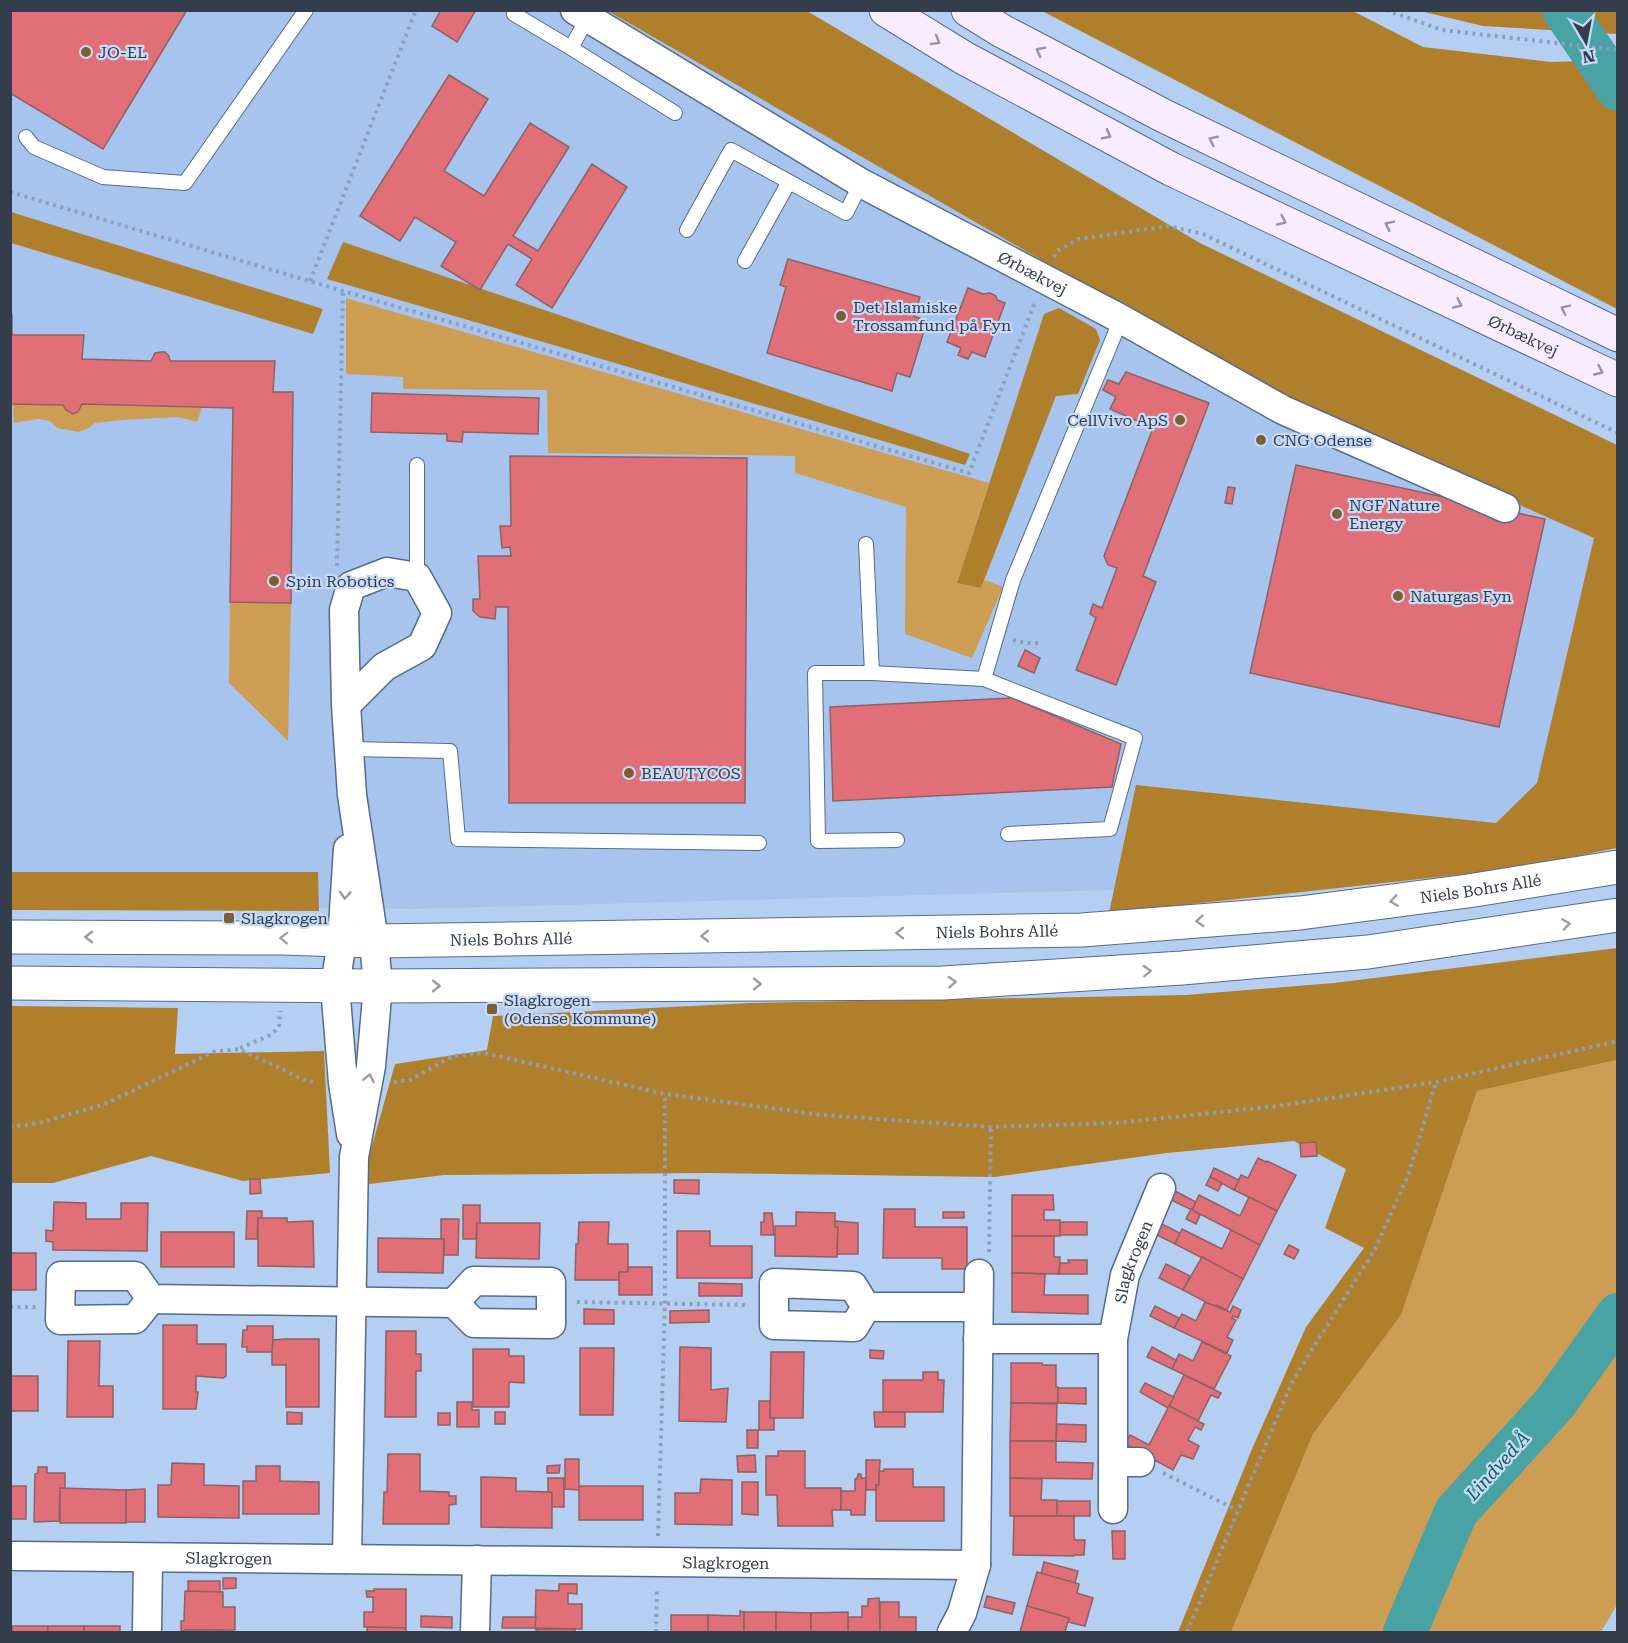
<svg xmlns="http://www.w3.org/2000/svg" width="1628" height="1643" font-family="'Roboto Serif',serif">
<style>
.built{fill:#a6c4ed}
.green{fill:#cd9d53}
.forest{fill:#b07f2c}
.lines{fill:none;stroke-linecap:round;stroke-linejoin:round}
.river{stroke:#49a3a4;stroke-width:44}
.building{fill:#e16f78;stroke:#8d6263;stroke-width:1.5}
.service-casing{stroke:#556b8b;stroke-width:16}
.minor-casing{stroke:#556b8b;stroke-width:31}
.tertiary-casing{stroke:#556b8b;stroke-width:35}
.secondary-casing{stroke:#556b8b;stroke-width:35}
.path{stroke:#8ba0bc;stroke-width:4;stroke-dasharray:3 4.5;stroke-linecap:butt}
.service{stroke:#fff;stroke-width:14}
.minor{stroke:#fff;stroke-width:28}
.tertiary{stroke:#fff;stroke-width:33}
.secondary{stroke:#f9ecfe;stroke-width:33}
.oneway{stroke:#9694a4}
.oneway2{stroke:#999ea5}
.poi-dot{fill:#7c5f33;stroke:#c7dbf8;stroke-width:2}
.labels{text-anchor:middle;stroke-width:4.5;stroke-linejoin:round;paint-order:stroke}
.poi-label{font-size:16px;fill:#333d4b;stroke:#c7dbf8;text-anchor:start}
.street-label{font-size:16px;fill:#333d4b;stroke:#c7dbf8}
.water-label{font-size:18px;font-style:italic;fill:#0c5a5b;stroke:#c7dbf8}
</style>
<rect width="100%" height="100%" fill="#b5cff2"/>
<!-- built -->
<path class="built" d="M11 11H783L1613 528 1548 833 1407 882 413 909 11 904Z"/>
<!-- green -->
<g class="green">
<path d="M346 298 989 483 957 583 981 588 985 580 1003 587 972 658 905 634 906 507 795 473V456L548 453 547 390 403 389V377L346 374Z"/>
<path d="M13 404 63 405 66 410 73 414 78 412 82 404 202 408 197 422 178 417 122 420 95 423 87 429 78 432 57 428 50 421 39 419 14 423Z"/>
<path d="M230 602 291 603 288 741 229 683Z"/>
<path d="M1617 1060 1618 1603 1601 1632H1231L1313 1434 1401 1315 1477 1091Z"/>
</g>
<!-- forest -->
<g class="forest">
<path d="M608 11H807L1200 243 1617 445V848L1511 869 1109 913 1136 785 1496 823 1537 783 1594 538 1319 416 1120 305Z"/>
<path d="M1042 11H1353L1423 47 1551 62 1617 60V309Z"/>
<path d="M1420 11H1617V34L1483 26Z"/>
<path d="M11 212 323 309 313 334 11 243Z"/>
<path d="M343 242 970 454 965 465 327 279Z"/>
<path d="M1059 308 1096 329 1100 340 1078 394 1056 396 981 588 957 583 1044 314Z"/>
<path d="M11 872H318L319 911 11 910Z"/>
<path d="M1617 948V1060L1477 1091 1401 1315 1313 1434 1231 1632H1178L1252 1449 1306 1327 1364 1248 1325 1228 1346 1169 1294 1141 1167 1153 994 1177 709 1173 444 1175 361 1185 395 1064 487 1050 493 1016 751 1003 1186 995 1334 983Z"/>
<path d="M11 1006 178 1008 175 1054 324 1051 330 1173 243 1181 151 1156 53 1183H11Z"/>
</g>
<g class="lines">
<!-- river -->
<g class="river">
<path d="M1564 10 1618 89"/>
<path d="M1405 1632 1456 1512 1555 1403 1618 1315"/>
</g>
</g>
<!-- building -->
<g class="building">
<path d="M10 10H187L103 149 10 93Z"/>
<path d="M441 10H476L457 42 432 26Z"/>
<path d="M449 75 488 99 444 171 484 196 530 123 569 147 513 236 538 251 592 164 627 187 552 308 516 285 532 259 508 244 480 290 441 266 456 242 415 217 400 241 360 216Z"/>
<path d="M788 259 920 297 914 316 927 321 910 377 897 373 892 391 767 353 786 287 780 285Z"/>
<path d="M968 288 983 294 990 293 996 296 997 300 1005 303 985 357 972 352 968 359 958 355 961 348 947 342Z"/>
<path d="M10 315H12V335H84L82 359 151 361 155 353 161 352H165L169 356 170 361H275L273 392H293L291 603 230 602 233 408 82 404 78 412 73 414 66 410 63 405 10 404Z"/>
<path d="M1126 372 1209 403 1143 576 1156 582 1116 685 1076 670 1096 618 1090 614 1093 604 1102 608 1117 568 1108 565 1104 556 1153 428 1110 409 1116 397 1103 390 1108 380 1119 384Z"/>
<path d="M372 393 539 398 538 434 463 432 462 442 447 441V434L371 432Z"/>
<path d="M510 456 747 458 745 803H509L508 607H496L495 619 480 617 473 611V599H480L478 556H511L510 547 502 548 500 526H511Z"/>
<path d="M1296 465 1545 519 1499 727 1250 673Z"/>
<path d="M1228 487 1235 488 1232 504 1225 503Z"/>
<path d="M1025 650 1040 658 1034 673 1018 666Z"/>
<path d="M1012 698 1121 744 1112 787 833 801 830 707Z"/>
<path d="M1316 1142 1317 1156 1301 1157 1300 1143Z"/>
<path d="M1258 1158 1266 1162 1267 1161 1296 1175 1277 1211 1234 1190 1241 1175 1248 1178Z"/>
<path d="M1214 1168 1239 1180 1234 1190 1210 1177Z"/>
<path d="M1210 1177 1222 1183 1218 1191 1206 1185Z"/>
<path d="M250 1179H260L261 1193 250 1194Z"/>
<path d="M674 1180H699V1194L674 1193Z"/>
<path d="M1175 1191 1196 1202 1192 1210 1171 1200Z"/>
<path d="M1012 1195H1053L1054 1210H1044V1220H1060V1236H1012Z"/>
<path d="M1199 1195 1240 1216 1249 1197 1277 1211 1260 1245 1192 1210Z"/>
<path d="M54 1202 86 1203V1219H121V1203H148L147 1251 53 1250V1242L46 1241V1230L53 1231Z"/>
<path d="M463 1205H480V1223H477L476 1239H463Z"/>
<path d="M884 1209H915V1227H967V1269H942V1258H883Z"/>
<path d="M1191 1209 1200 1215 1196 1224 1186 1219Z"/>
<path d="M247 1211H262V1218H258L257 1239H246Z"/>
<path d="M796 1212 835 1213V1227H838L837 1257 775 1256V1226H796Z"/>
<rect x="943" y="1212" width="21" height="6"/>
<path d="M764 1213H772L774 1235H761V1222H764Z"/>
<path d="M258 1218H287V1222L313 1221 314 1267 258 1266Z"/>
<path d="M441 1219H459L458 1255H444V1239H441Z"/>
<path d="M835 1221 858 1223V1254H837L838 1227H835Z"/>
<path d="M579 1222H609L608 1244H628V1272H619V1280H575L576 1244H578Z"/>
<rect x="1060" y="1222" width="27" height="13"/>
<path d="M1158 1222 1180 1233 1175 1244 1153 1233Z"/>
<path d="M477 1223H540L539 1259 476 1258Z"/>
<path d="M1182 1229 1222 1249 1231 1230 1260 1245 1243 1279 1175 1244Z"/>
<path d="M677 1231H710V1246H752V1278H677Z"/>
<rect x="161" y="1232" width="73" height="35"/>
<path d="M1012 1236H1054V1257H1060L1059 1274 1012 1273Z"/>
<path d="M378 1238 444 1239 443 1273 378 1272Z"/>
<path d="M1289 1245 1299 1250 1294 1259 1284 1254Z"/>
<rect x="10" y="1253" width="26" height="37"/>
<path d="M1202 1257 1243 1279 1227 1310 1216 1305 1215 1307 1183 1290Z"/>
<path d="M1068 1260H1087V1274H1059L1060 1263H1069Z"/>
<path d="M1166 1264 1190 1276 1183 1290 1159 1278Z"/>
<path d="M628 1267H652V1295H619V1272H628Z"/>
<path d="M1012 1273 1045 1274 1044 1295H1088V1314L1012 1312Z"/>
<path d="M699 1283 742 1284V1296H699Z"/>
<path d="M1205 1302 1230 1312 1233 1306 1241 1310 1238 1318 1233 1316 1232 1318 1236 1320 1227 1337 1233 1340 1227 1353 1174 1328 1182 1314 1196 1321Z"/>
<path d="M1155 1306 1179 1318 1174 1328 1150 1316Z"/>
<path d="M584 1309 614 1310V1324H584Z"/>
<path d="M709 1310V1322L670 1323V1311Z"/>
<path d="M163 1325H197V1344H226V1376L223 1378 196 1376V1392H198L196 1409H163Z"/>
<path d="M247 1326H273V1352H247V1347H242L243 1330H247Z"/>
<path d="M386 1331H416V1354H421V1371H416V1417H385Z"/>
<path d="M286 1339H319V1407H286V1365H272V1352L273 1340Z"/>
<path d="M68 1341H100L99 1386H113V1417H67Z"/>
<path d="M1202 1342 1231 1356 1214 1389 1172 1369 1179 1354 1193 1361Z"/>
<path d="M680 1347 711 1348V1390L728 1388 726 1422 679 1421Z"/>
<path d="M1152 1347 1176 1360 1172 1369 1147 1357Z"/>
<path d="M580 1348H614L613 1415H580Z"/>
<path d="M473 1349H509V1356H524V1383L509 1382V1407H473Z"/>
<path d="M870 1350 884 1351 883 1359 870 1358Z"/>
<path d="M771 1352H804L803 1418H770Z"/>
<path d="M1011 1363H1042V1365H1056V1387H1058V1403H1011Z"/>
<path d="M923 1372H938V1380H944L943 1412H883V1380H923Z"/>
<path d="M1184 1375 1221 1393 1218 1398 1211 1395 1198 1421 1169 1406Z"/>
<rect x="10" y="1376" width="28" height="35"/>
<path d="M1145 1383 1174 1397 1168 1408 1140 1392Z"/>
<path d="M1058 1388H1086V1404L1058 1403Z"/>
<path d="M759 1401H770V1418H774V1430H759Z"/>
<path d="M457 1402H472V1410H479V1427H457Z"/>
<path d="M1011 1403 1057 1404 1056 1441H1010Z"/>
<path d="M1169 1406 1204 1424 1201 1430 1195 1427 1188 1440 1199 1446 1193 1459 1181 1455 1173 1470 1125 1444 1130 1435 1149 1445Z"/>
<path d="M287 1412 302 1413V1424H287Z"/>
<rect x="495" y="1412" width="10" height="12"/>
<path d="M874 1412H905V1427H875Z"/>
<rect x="438" y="1413" width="12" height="12"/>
<path d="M1057 1424 1086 1425V1442L1056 1441Z"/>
<rect x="747" y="1430" width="11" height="18"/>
<path d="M1010 1441H1056V1462L1093 1463 1092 1479 1010 1478Z"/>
<path d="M778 1451H805V1488H841V1510H832L833 1526H778L777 1495H766V1456H778Z"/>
<path d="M388 1454H420V1491L449 1492V1496H456V1504L449 1505V1524H383L384 1492H387Z"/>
<path d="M755 1455 756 1472H738L737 1456Z"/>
<path d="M565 1459H579V1490L565 1489Z"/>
<path d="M866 1460H880L879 1485H876V1490H866Z"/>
<path d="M172 1463 204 1464V1485L239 1486V1518L158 1517V1485H171Z"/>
<path d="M560 1465 559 1473H547V1466Z"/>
<path d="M256 1466H280V1481L319 1482V1514H243V1481H256Z"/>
<path d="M38 1467H47V1473H65V1488H60L59 1521 34 1522 35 1474 38 1473Z"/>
<path d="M884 1469H913V1487H944V1521H876V1485H879V1471H884Z"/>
<path d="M858 1474H861V1478H866L865 1515H851V1510H841V1491H855V1479H857Z"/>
<path d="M481 1477 516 1478V1491L552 1492V1528L481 1527Z"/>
<path d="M548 1478H564V1507H552V1492H548Z"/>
<path d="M1010 1478 1042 1479 1041 1500H1057V1516H1010Z"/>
<path d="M701 1479 732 1480V1525L675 1524V1493H700Z"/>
<path d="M742 1482H758V1515L742 1514Z"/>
<rect x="10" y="1486" width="16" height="33"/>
<rect x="579" y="1486" width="64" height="34"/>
<path d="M60 1488 126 1490V1523H60Z"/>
<path d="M145 1489V1522H126V1490Z"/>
<rect x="1057" y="1501" width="33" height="15"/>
<path d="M1014 1516H1074V1537L1075 1540H1085L1084 1555H1075L1074 1556 1013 1555Z"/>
<path d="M1112 1531H1125V1559H1113Z"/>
<path d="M1044 1562 1078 1571 1075 1583 1041 1574Z"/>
<path d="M1037 1572 1079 1584 1077 1593 1093 1598 1085 1626 1068 1622 1069 1618 1027 1606Z"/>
<path d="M223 1578H236V1588L223 1589Z"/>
<rect x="188" y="1581" width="32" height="11"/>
<path d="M559 1584H577V1594L568 1593V1604H582V1629L535 1628 536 1590 559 1591Z"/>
<path d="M374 1589H406V1628L364 1627V1612H373V1597H367L366 1591H374Z"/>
<path d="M185 1591 223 1592V1607H235V1630L181 1631V1621H184Z"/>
<path d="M987 1596 1015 1603 1012 1614 984 1607Z"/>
<path d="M879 1598 880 1632H848V1617H862V1606H868V1599Z"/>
<path d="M880 1602H899V1617H916V1632H880Z"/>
<path d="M1027 1606 1069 1618 1065 1632H1020Z"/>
<path d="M740 1611 744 1612V1632H708V1615L740 1616Z"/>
<rect x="744" y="1612" width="32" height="20"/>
<path d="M776 1612 811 1613V1632H776Z"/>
<path d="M848 1612V1632H811V1613Z"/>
<rect x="671" y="1615" width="37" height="17"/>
<path d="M421 1616 452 1617V1628L421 1627Z"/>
<path d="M503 1617H536L535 1628H502Z"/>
<rect x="12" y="1626" width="36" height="6"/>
<rect x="48" y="1626" width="36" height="6"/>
<rect x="84" y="1626" width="36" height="6"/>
<path d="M367 1627 406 1628V1632H367Z"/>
<rect x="536" y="1629" width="39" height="3"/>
<rect x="185" y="1630" width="37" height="2"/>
</g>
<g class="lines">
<defs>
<g id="service">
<path d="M514 14 571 48 587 19"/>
<path d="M571 48 675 113"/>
<path d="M26 137 34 147 103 177 185 183 306 10"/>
<path d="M687 230 731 150 846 213 861 183"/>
<path d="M745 261 789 182"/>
<path d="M866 544 872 673"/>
<path d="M417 577V465"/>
<path d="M984 679 1135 738 1110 829 1008 834"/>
<path d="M349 749 450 751 458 839 759 843"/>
<path d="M897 840 818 841 815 673H872L984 679 1013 580 1121 319"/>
</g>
<g id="minor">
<path id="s1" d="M575 10 861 183 1121 319 1283 410 1505 508"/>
<path d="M346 705 384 667 422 646 437 613 417 577 387 572 351 586 344 610 346 705 352 795 374 941 378 986 371 1066 354 1157 347 1559"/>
<path d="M348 849 342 941 335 986 343 1083 351 1134"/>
<path d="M151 1299 135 1319 60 1320 61 1276H135L151 1299 454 1303 474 1323 551 1324V1282L474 1281 454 1303"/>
<path d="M866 1307 854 1327 774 1325V1283L853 1286 866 1307H978"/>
<path d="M978 1339H1113"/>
<path d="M1113 1462H1140"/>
<path id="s2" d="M1113 1509V1339L1125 1275 1161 1188"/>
<path id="s3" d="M15 1556 976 1565"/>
<path d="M147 1632 148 1558"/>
<path d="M475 1632 477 1560"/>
<path d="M952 1632 962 1613 976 1565 979 1274"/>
</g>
<g id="tertiary">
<path id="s4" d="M10 937 282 938 374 941 1082 930 1300 913 1468 891 1618 867"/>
<path d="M10 983 378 986 943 983 1182 968 1368 952 1618 915"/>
</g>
<g id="secondary">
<path id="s5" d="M886 10 964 58 1171 169 1618 380"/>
<path d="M968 10 1002 31 1164 116 1618 335"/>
</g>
</defs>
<!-- service casing -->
<use href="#service" class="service-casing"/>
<!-- minor casing -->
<use href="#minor" class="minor-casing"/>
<!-- tertiary casing -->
<use href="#tertiary" class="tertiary-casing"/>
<!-- secondary casing -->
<use href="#secondary" class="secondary-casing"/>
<!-- path -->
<g class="path">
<path d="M1386 10 1442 30 1618 50"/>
<path d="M10 192 343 291 969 473 1035 302"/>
<path d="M1054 257 1057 251 1078 239 1168 226 1203 234 1618 433"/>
<path d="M310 281 416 10"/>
<path d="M337 566 343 291"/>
<path d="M1013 640 1026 643H1038"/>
<path d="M240 1048 271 1035 279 1027 280 1011"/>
<path d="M394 1082 410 1080 453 1056 484 1053 665 1094 823 1115 991 1127 1116 1123 1277 1106 1436 1082 1618 1041"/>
<path d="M10 1127 39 1123 105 1104 213 1052 239 1049 307 1081 317 1082"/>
<path d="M989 1252 991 1127"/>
<path d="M577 1302 749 1305"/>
<path d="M10 1307H37"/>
<path d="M1163 1473 1237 1510"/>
<path d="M658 1536 665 1303V1094"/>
<path d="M656 1632 657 1588"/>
<path d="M1187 1632 1293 1380 1375 1249 1408 1176 1436 1082"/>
</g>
<!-- service -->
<use href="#service" class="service"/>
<!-- minor -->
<use href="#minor" class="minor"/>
<!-- tertiary -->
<use href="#tertiary" class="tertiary"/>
<!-- secondary -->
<use href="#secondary" class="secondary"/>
</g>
<!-- one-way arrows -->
<defs><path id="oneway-chevron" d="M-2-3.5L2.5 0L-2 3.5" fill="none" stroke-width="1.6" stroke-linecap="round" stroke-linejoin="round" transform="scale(1.5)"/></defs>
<g class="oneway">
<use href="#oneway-chevron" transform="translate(936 41) rotate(31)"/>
<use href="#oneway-chevron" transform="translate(1040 51) rotate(-152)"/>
<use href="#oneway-chevron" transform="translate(1107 135) rotate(28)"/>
<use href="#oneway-chevron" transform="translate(1213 140) rotate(-154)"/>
<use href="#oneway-chevron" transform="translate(1282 221) rotate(25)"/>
<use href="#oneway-chevron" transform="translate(1389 225) rotate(-154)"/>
<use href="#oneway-chevron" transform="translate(1458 304) rotate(25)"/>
<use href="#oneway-chevron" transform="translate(1565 309) rotate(-154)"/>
<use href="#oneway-chevron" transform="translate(1599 371) rotate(25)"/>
</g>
<g class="oneway2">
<use href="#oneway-chevron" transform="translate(345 895) rotate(94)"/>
<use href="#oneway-chevron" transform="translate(1394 901) rotate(172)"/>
<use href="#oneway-chevron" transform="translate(1200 921) rotate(176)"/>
<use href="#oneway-chevron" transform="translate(1566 924) rotate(-8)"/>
<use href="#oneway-chevron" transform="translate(900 933) rotate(179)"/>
<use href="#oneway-chevron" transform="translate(705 936) rotate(179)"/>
<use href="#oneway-chevron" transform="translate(89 937) rotate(-180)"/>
<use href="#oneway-chevron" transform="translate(284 938) rotate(-178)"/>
<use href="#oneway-chevron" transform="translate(1147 971) rotate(-3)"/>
<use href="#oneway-chevron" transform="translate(952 982) rotate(-3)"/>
<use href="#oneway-chevron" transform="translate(757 984)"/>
<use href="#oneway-chevron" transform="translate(436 986)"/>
<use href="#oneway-chevron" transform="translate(369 1078) rotate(-78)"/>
</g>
<!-- markers -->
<g class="poi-dot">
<circle cx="86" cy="52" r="6"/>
<circle cx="841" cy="316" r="6"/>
<circle cx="1180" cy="420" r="6"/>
<circle cx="1261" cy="440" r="6"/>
<circle cx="1337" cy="514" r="6"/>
<circle cx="274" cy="581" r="6"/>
<circle cx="1398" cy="596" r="6"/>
<circle cx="629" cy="773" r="6"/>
<rect x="223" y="912" width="12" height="12" rx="3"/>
<rect x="486" y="1003" width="12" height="12" rx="3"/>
</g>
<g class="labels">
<!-- poi labels -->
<g class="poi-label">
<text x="98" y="58">JO-EL</text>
<text x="853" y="313">Det Islamiske<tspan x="853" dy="18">Trossamfund på Fyn</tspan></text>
<text x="1168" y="426" text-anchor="end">CellVivo ApS</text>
<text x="1273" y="446">CNG Odense</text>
<text x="1349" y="511">NGF Nature<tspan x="1349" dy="18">Energy</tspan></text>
<text x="286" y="587">Spin Robotics</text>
<text x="1410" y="602">Naturgas Fyn</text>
<text x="641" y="779">BEAUTYCOS</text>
<text x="241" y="924">Slagkrogen</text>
<text x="504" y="1006">Slagkrogen<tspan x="504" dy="18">(Odense Kommune)</tspan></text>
</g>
<!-- street labels -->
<g class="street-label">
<text dy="6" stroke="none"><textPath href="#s1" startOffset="528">Ørbækvej</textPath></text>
<text dy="6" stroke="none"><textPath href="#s5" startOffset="716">Ørbækvej</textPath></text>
<text dy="6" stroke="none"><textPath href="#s4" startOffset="1473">Niels Bohrs Allé</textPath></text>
<text dy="6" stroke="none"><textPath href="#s4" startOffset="987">Niels Bohrs Allé</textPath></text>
<text dy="6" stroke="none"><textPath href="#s4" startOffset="501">Niels Bohrs Allé</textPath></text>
<text dy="6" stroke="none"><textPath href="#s2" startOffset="250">Slagkrogen</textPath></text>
<text dy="6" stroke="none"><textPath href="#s3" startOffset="214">Slagkrogen</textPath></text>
<text dy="6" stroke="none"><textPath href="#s3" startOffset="711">Slagkrogen</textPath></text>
</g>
<!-- water labels -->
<g class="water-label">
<text transform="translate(1498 1466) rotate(-48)" y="6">Lindved Å</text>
</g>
</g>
<!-- border -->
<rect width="1628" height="1643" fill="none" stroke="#333d4b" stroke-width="24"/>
<!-- north arrow -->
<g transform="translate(1586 42) rotate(170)" stroke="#c7dbf8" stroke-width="4.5" paint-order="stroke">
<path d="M0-4.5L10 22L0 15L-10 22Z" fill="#333d4b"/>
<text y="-9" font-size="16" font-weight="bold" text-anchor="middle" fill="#333d4b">N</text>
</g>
</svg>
